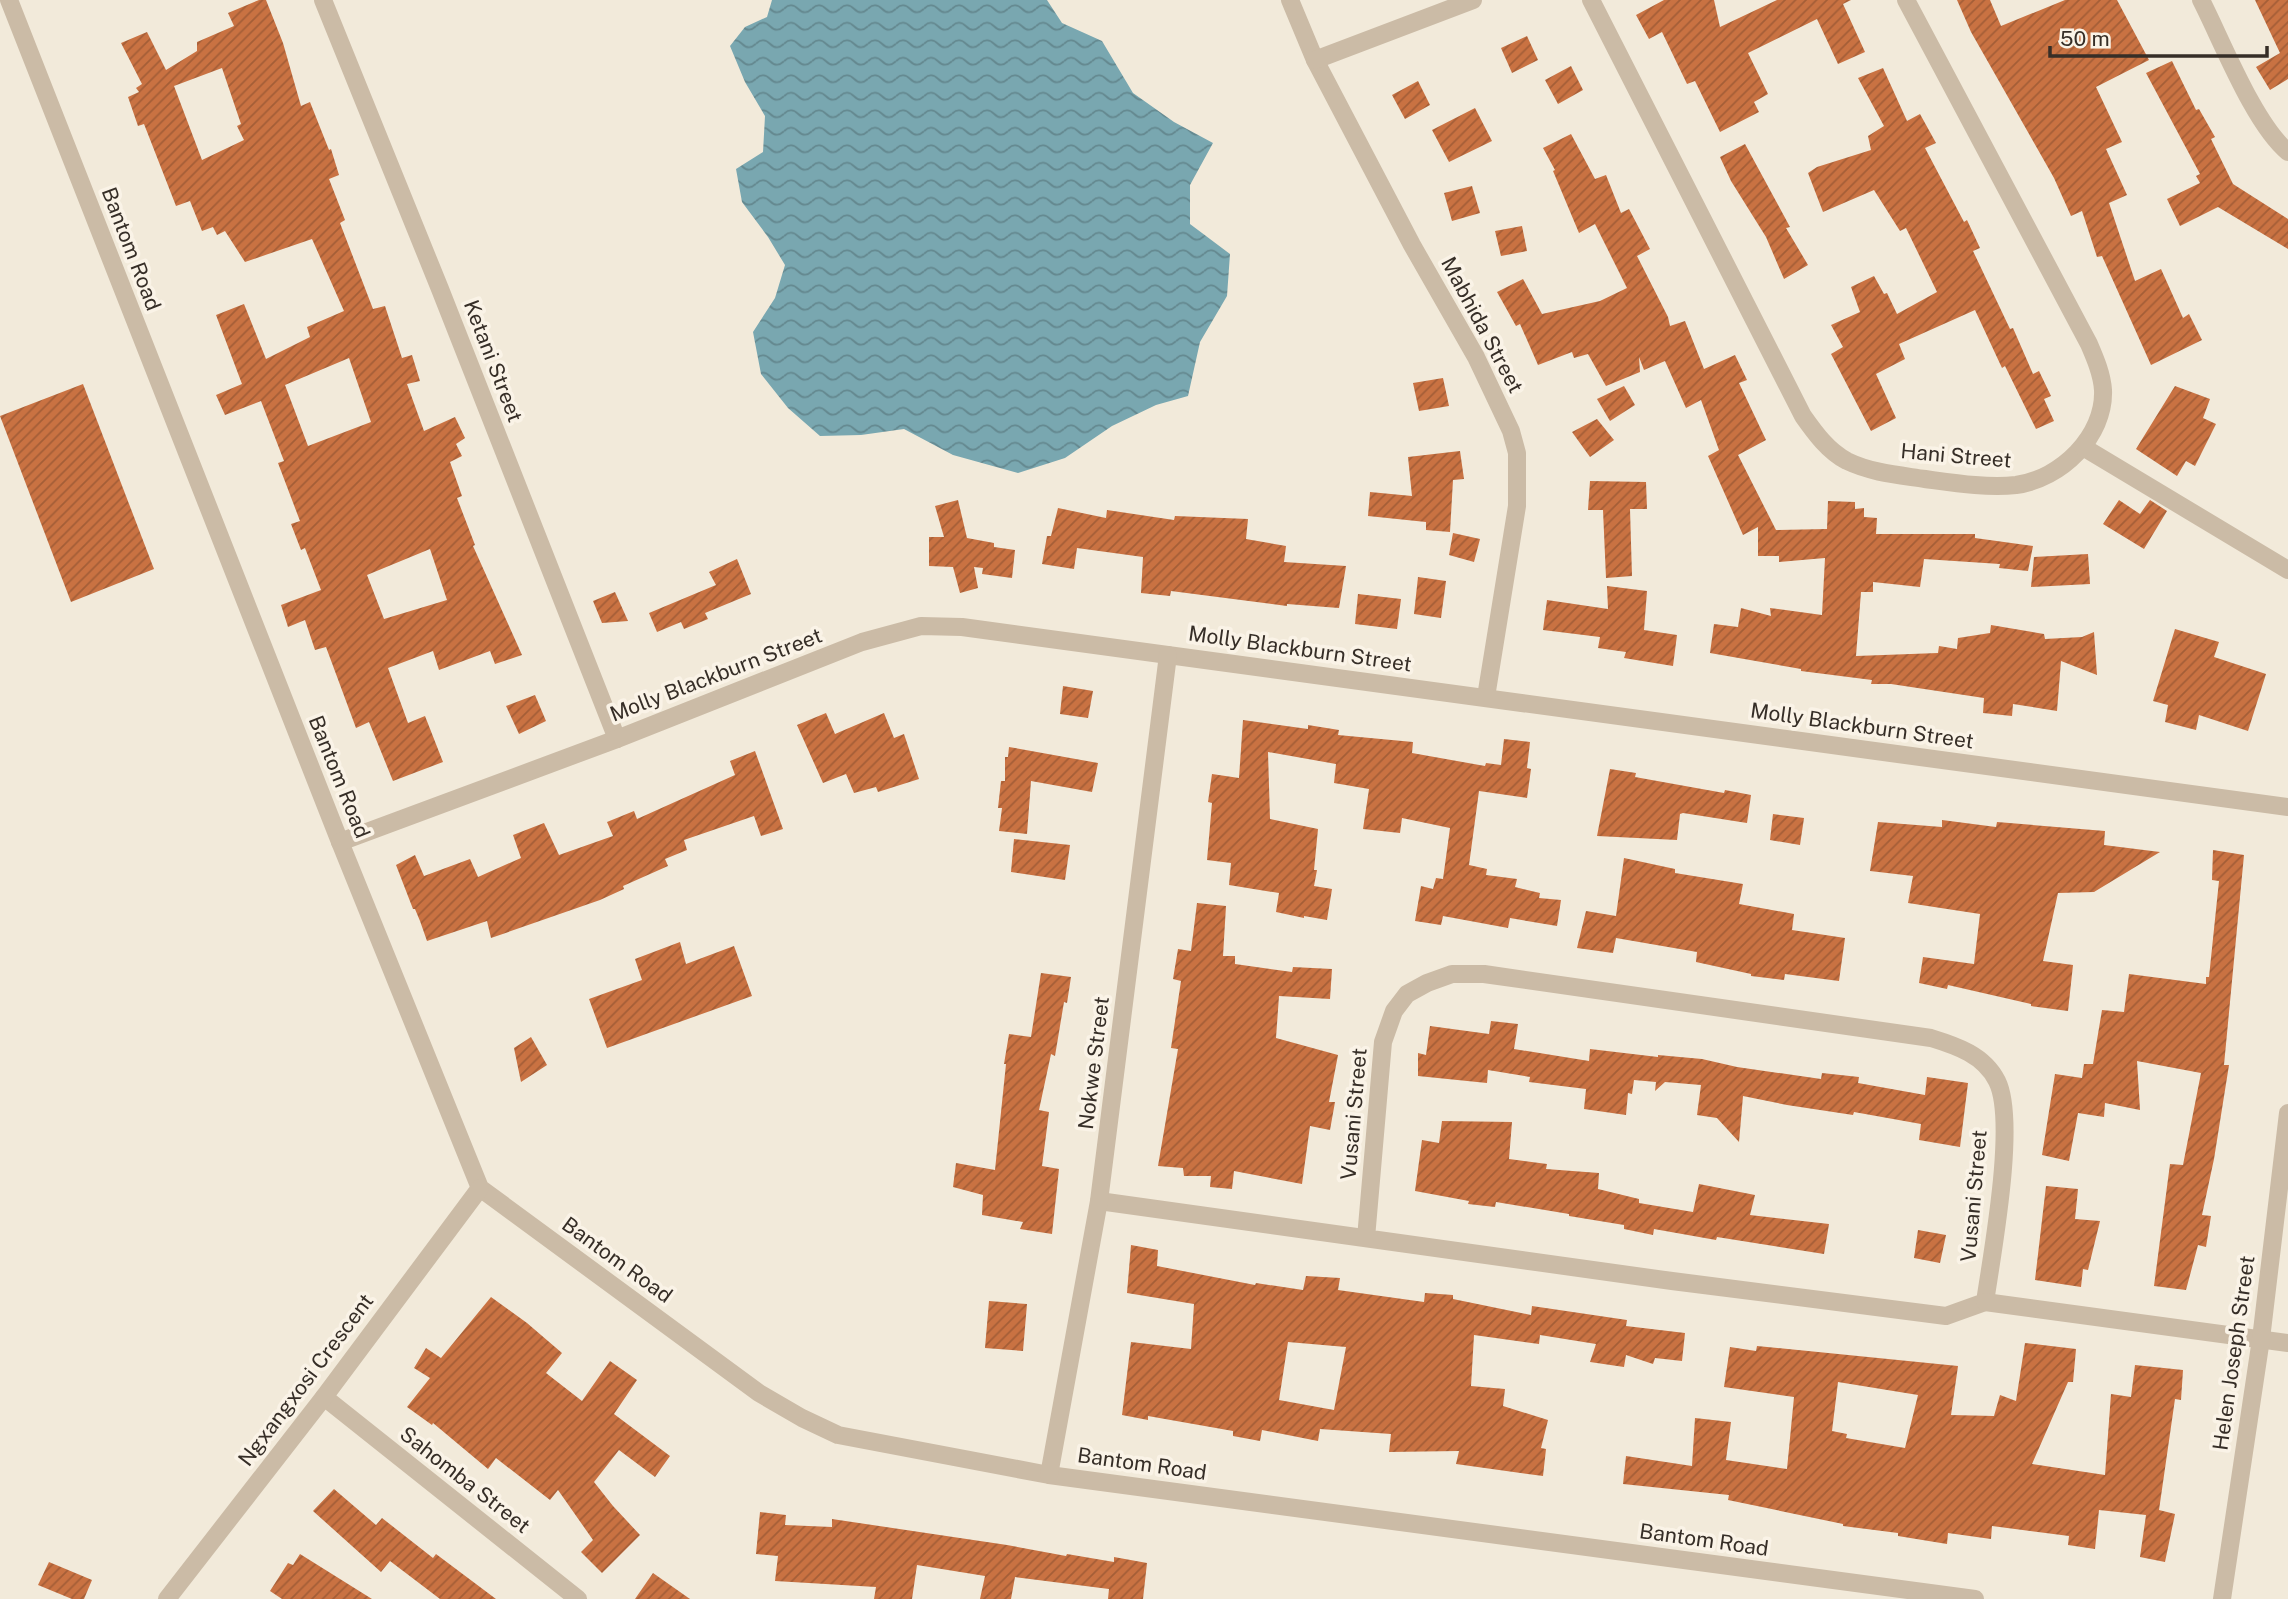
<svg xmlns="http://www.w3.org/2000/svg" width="2288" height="1599" font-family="'Public Sans',sans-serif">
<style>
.water{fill:url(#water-waves)}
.building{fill:url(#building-hatch);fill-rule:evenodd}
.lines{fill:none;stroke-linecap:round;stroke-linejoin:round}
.street{stroke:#cbbba6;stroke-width:18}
.labels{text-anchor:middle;stroke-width:7;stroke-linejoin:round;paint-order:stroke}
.street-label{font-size:21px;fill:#362e27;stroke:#faf3e7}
</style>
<defs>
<pattern id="water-waves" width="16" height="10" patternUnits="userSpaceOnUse" patternTransform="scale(1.75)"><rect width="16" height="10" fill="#79a7b0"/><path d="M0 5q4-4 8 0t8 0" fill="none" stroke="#64888f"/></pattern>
<pattern id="building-hatch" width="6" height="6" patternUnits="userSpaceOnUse" patternTransform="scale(1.75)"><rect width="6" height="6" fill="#c97242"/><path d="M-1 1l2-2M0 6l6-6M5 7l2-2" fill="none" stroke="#a45e37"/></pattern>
</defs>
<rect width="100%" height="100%" fill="#f2eada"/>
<!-- water -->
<path class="water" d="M772 0H1047L1062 23 1102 41 1133 93 1174 122 1213 143 1190 185V224L1230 254 1227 296 1200 342 1188 396 1156 405 1112 426 1065 458 1018 473 953 455 904 429 861 435 820 436 788 408 761 374 753 332 775 298 785 265 768 237 742 202 736 169 763 152 765 116 745 82 730 46 745 27 767 17Z"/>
<!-- building -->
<g class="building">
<path d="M259 0H266L283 43 301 106 310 102 329 150 331 149 339 175 329 179 345 220 340 223 373 309 385 306 402 358 412 355 420 381 407 384 424 431 455 417 465 438 456 444 462 456 450 462 462 496 457 498 475 545 473 546 522 655 495 664 490 651 439 670 433 651 388 668 408 723 425 716 443 762 393 781 369 722 356 728 326 647 315 650 305 620 288 627 281 605 321 590 305 548 301 550 291 524 300 521 278 463 284 461 261 401 225 415 216 395 242 384 216 315 244 304 266 359 310 337 307 327 344 311 312 239 245 262 225 231 217 235 213 227 202 231 190 201 176 206 144 124 138 126 128 97 139 92 136 88 142 84 121 43 147 32 166 70 197 51V42L234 26 228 13ZM222 68 241 124 237 126 244 140 202 160 174 86ZM349 358 371 422 308 446 285 385ZM430 549 447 600 384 619 367 575Z"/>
<path d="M1664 0H1714L1720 27 1777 0H1851L1843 4 1865 52 1838 64 1817 19 1748 53 1768 94 1754 102 1759 112 1720 132 1695 81 1687 84 1662 32 1649 39 1636 15Z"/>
<path d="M1957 0H1990L2001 26 2065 0H2117L2149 60 2096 87 2122 142 2106 149 2127 195 2109 203 2135 281 2161 269 2183 318 2189 314 2202 340 2151 365 2102 256 2097 257 2082 211 2071 216 2054 178 1971 32Z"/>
<path d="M2255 0H2288V79L2270 90 2256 67 2280 53Z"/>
<path d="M1527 36 1538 60 1512 73 1501 48Z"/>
<path d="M2172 61 2196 110 2199 109 2215 137 2211 139 2233 184 2288 219V249L2218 207 2180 226 2167 199 2200 183 2196 176 2200 174 2146 73Z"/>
<path d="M1571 66 1583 90 1558 104 1545 80Z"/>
<path d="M1883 68 1907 121 1920 114 1936 143 1925 148 1964 222 1967 220 1980 248 1973 251 2010 329 2013 328 2033 374 2039 371 2051 396 2044 399 2054 421 2036 429 2005 366 2002 368 1975 310 1899 344 1905 359 1876 374 1896 418 1871 431 1831 354 1843 347 1831 325 1860 312 1851 287 1874 276 1884 294 1887 293 1897 314 1937 292 1906 228 1900 231 1874 190 1823 212 1808 173 1817 167 1871 150 1868 136 1884 126 1858 78Z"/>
<path d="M1418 81 1430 105 1405 119 1392 95Z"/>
<path d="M1475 108 1492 141 1449 162 1432 130Z"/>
<path d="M1571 134 1595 179 1606 175 1621 213 1629 209 1650 249 1637 256 1668 317 1670 326 1685 321 1704 369 1735 355 1747 380 1739 383 1766 440 1738 455 1776 530 1827 529 1828 501 1855 502V509L1864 508V517L1877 518 1876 534H1975V538L2033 546 2028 571 1999 568 2000 564 1924 559 1920 587 1873 582V592H1861L1856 656 1938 653 1939 646 1957 649 1958 638 1990 633 1991 625 2044 634 2045 639 2082 637 2094 632 2097 675 2061 661 2057 711 2013 704 2012 716 1983 713 1984 698 1891 684H1871L1872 680 1801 671V669L1710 653 1714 624 1738 627 1741 608 1771 616 1770 608 1822 615 1825 558 1779 562V556H1758V527L1743 535 1708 456 1719 450 1701 400 1686 408 1665 361 1644 370 1639 357 1640 372 1606 386 1588 354 1574 358 1572 352 1538 365 1520 324 1516 326 1497 292 1523 279 1542 314 1600 301 1627 288 1595 224 1579 233 1553 171 1555 170 1543 148Z"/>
<path d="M1745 144 1790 227 1786 228 1808 265 1784 279 1766 237 1731 181 1720 157Z"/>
<path d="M1472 186 1480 213 1452 221 1444 193Z"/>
<path d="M1522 226 1527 251 1501 256 1495 231Z"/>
<path d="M1443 378 1449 406 1419 411 1413 383Z"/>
<path d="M83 384 154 569 71 602 0 416Z"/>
<path d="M1624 386 1635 405 1610 421 1597 399Z"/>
<path d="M2175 386 2210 399 2203 418 2216 424 2195 466 2186 461 2177 476 2136 449Z"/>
<path d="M1597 419 1614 440 1590 457 1572 432Z"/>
<path d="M1460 451 1464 479 1453 480 1450 532 1426 530V522L1368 516 1370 492 1412 496 1408 457Z"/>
<path d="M1590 481 1646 482 1647 509H1630L1632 576 1606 578 1603 510H1588Z"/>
<path d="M958 500 967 538 994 543V547L1015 550 1012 578 982 574 983 568 974 567 978 588 960 593 953 567 929 566V537H944L935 506Z"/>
<path d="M2119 500 2140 514 2150 500 2167 511 2144 549 2103 524Z"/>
<path d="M1058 508 1106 518 1107 510 1174 520 1175 516 1248 519 1246 539 1286 546 1284 562 1346 566 1339 608 1287 604V606L1171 591 1170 596 1141 593 1143 557 1077 548 1074 569 1042 564 1047 536H1051Z"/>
<path d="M1453 533 1480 539 1474 562 1449 555Z"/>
<path d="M2088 554 2090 584 2031 587 2034 557Z"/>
<path d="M737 559 751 594 705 613 708 619 684 629 681 622 657 632 649 613 716 585 709 572Z"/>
<path d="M1418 577 1446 581 1441 618 1414 614Z"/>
<path d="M1607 586 1647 591 1644 630 1677 635 1673 666 1624 658 1626 652 1598 648 1600 637 1543 630 1547 600 1608 609Z"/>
<path d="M615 592 628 621 602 623 593 601Z"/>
<path d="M1358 594 1401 599 1397 629 1355 624Z"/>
<path d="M2175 629 2219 642 2214 657 2266 674 2248 731 2199 715 2196 730 2165 722 2168 705 2153 701Z"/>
<path d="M1063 686 1093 691 1088 718 1060 714Z"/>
<path d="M535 695 546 721 519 734 506 706Z"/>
<path d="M826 713 835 734 884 713 894 738 904 734 919 779 878 792 876 787 854 793 846 774 823 783 797 725Z"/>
<path d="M1243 720 1308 729V725L1339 730 1338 735 1413 742 1412 753 1485 766 1486 763 1501 765 1504 739 1530 742 1527 768 1531 769 1527 798 1479 791 1469 865 1487 869 1486 875 1517 879 1515 887 1540 893 1539 898 1561 900 1557 926 1510 918 1508 928 1443 916 1441 925 1415 921 1421 886 1433 889 1436 878 1443 879 1450 828 1402 818 1400 833 1363 829 1369 789 1334 783 1336 764 1268 752 1270 819 1318 829 1314 870H1317L1314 886 1332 889 1327 920 1304 916V918L1276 912 1279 893 1229 885 1231 863 1207 860 1212 803 1208 802 1212 774 1239 778Z"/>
<path d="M1009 747 1098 763 1092 792 1031 781 1027 834 999 831 1002 808H998L1001 781H1005V757H1008Z"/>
<path d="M755 751 783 829 761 836 754 816 684 840 687 850 665 859 668 866 623 886 624 889 600 900 491 938 487 921 427 941 420 921 415 909H413L396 865 415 855 424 876 470 859 478 877 521 858 513 835 544 823 559 855 613 836 607 822 634 811 637 819 735 775 730 761Z"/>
<path d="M1610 769 1636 773 1635 777 1724 793 1725 790 1751 795 1747 823 1683 813 1680 814 1677 840 1597 836Z"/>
<path d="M1773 814 1804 818 1800 845 1770 840Z"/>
<path d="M1942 820 1996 827 1997 822 2105 831 2104 845 2160 852 2094 892 2058 893 2043 961 2073 965 2068 1011 2031 1006V1004L1948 985 1947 989 1919 983 1923 957 1974 964 1980 914 1908 903 1913 876 1870 871 1878 822 1942 827Z"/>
<path d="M1014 839 1070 845 1065 880 1011 872Z"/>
<path d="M2213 850 2244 855 2224 1065H2229L2214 1159 2202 1215 2211 1216 2206 1247 2198 1245 2186 1290 2154 1286 2170 1164 2183 1165 2201 1073 2137 1061 2140 1110 2105 1103 2104 1117 2078 1113 2069 1161 2042 1155 2055 1074 2082 1078 2084 1064H2093L2102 1010 2124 1012 2129 974 2206 984V977H2209L2219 881 2212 880Z"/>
<path d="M1624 858 1675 869V873L1743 884 1739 904 1794 914 1792 930 1845 938 1839 981 1785 974 1784 980 1751 976V974L1696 962 1697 952 1616 938 1613 953 1577 948 1586 911 1616 916Z"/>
<path d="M1197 903 1226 906 1223 956H1235V964L1292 972 1293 967 1332 969 1330 999 1279 996 1276 1038 1338 1055 1329 1102H1335L1330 1130 1310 1126 1302 1184 1234 1171 1232 1189 1210 1187 1211 1176H1184L1183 1168 1158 1166 1178 1049 1171 1048 1181 981 1173 979 1178 949 1191 951Z"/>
<path d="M680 942 686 964 734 946 752 996 607 1048 589 999 642 980 635 959Z"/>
<path d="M1041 973 1071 977 1067 1003 1064 1002 1055 1056 1051 1054 1039 1110 1049 1112 1042 1166 1059 1169 1052 1234 1020 1229 1023 1222 982 1215 983 1195 953 1187 956 1163 995 1170 1006 1064H1004L1009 1034 1031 1037Z"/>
<path d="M1491 1021 1518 1024 1514 1049 1589 1061 1590 1049 1658 1057V1055L1702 1059 1737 1067 1821 1079 1822 1073 1859 1077 1858 1083 1925 1095 1927 1077 1968 1083 1960 1147 1919 1140 1921 1124 1854 1112 1853 1115 1787 1105 1743 1096 1739 1142 1717 1118 1697 1115 1701 1085 1665 1082 1655 1091 1656 1082 1634 1080 1632 1094 1628 1093 1626 1115 1584 1109 1586 1089 1529 1082 1530 1077 1488 1070 1487 1083 1418 1076V1053L1426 1055 1430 1026 1489 1034Z"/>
<path d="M531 1037 547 1065 521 1082 514 1048Z"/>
<path d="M1442 1121 1512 1122 1509 1159 1547 1164 1546 1169 1599 1173 1598 1189 1639 1199V1203L1693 1212 1699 1184 1755 1195 1750 1215 1829 1224 1824 1254 1717 1237 1716 1240 1654 1229 1653 1235 1624 1229V1225L1569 1216V1214L1496 1202 1495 1207 1468 1204 1469 1201 1415 1191 1422 1140 1439 1143Z"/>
<path d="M2046 1186 2078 1189 2075 1219 2100 1221 2088 1270 2083 1269 2081 1287 2035 1280Z"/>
<path d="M1918 1230 1946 1235 1940 1263 1914 1258Z"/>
<path d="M1131 1245 1158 1250 1157 1266 1255 1285 1256 1283 1303 1290 1306 1276 1340 1278 1338 1290 1424 1302 1425 1293 1453 1295V1299L1531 1315 1532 1306 1627 1320 1626 1326 1685 1333 1682 1361 1655 1358 1653 1364 1626 1355 1624 1367 1590 1362 1596 1344 1540 1335 1539 1344 1474 1335 1471 1386 1505 1389 1503 1406 1548 1420 1541 1448 1546 1449 1543 1476 1456 1464 1459 1451 1389 1452 1391 1434 1320 1429 1318 1441 1262 1430 1260 1441 1233 1436V1431L1148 1416V1420L1122 1415 1131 1342 1191 1349 1194 1304 1127 1293ZM1288 1342 1346 1347 1334 1410 1279 1400Z"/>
<path d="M491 1297 527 1323 562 1353 546 1373 582 1401 610 1361 637 1380 614 1414 670 1456 655 1477 619 1450 594 1482 613 1506 640 1535 602 1573 581 1552 593 1540 558 1490 550 1500 496 1458 488 1469 433 1423 432 1425 407 1407 430 1378 414 1368 426 1348 441 1358Z"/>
<path d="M989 1301 1027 1304 1023 1351 985 1348Z"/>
<path d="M2025 1343 2076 1349 2073 1382H2068L2032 1464 2105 1475 2111 1394 2131 1397 2135 1365 2183 1370 2181 1400 2175 1399 2159 1510 2175 1514 2165 1562 2140 1557 2146 1515 2099 1510 2095 1549 2068 1545 2069 1536 1992 1526 1991 1539 1948 1533 1947 1544 1898 1536V1533L1843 1526V1524L1728 1500 1729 1495 1623 1484 1626 1456 1692 1466 1695 1418 1731 1422 1726 1460 1787 1469 1794 1397 1724 1387 1730 1347 1756 1351 1757 1346 1958 1366 1951 1415 1994 1416 2000 1395 2016 1401ZM1838 1382 1918 1395 1905 1448 1846 1438 1847 1434 1832 1431Z"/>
<path d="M334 1489 376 1525 382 1518 433 1558 436 1554 496 1599H440L390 1561 381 1572 313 1511Z"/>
<path d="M760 1512 786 1515 785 1525 832 1527V1519L1007 1545 1066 1556 1067 1554 1114 1562V1557L1147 1563 1143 1599H1108L1109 1589 1015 1577 1011 1599H980L985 1576 917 1565 912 1599H874L876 1587 775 1581 778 1556 756 1554Z"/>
<path d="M300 1554 372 1599H282L270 1591 288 1563 293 1565Z"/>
<path d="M49 1562 92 1580 84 1599H72L38 1585Z"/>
<path d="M653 1573 690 1599H635Z"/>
</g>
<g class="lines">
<!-- street -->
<g class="street">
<path d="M9 0 340 842 480 1188 759 1393 802 1418 838 1435 1049 1475 1975 1599"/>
<path d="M323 0 440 289 617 739"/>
<path d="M1290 0 1315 60 1412 245 1476 357 1511 431 1517 453V506L1486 697"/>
<path d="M1591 0 1803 416C1815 433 1828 451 1847 461 1872 473 1899 475 1925 479 1955 483 1987 488 2016 485 2061 479 2105 436 2103 390 2102 374 2095 358 2089 344L1906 0"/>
<path d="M2201 0C2222 41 2254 124 2288 152"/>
<path d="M1315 60 1473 0"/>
<path d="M2083 447 2288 570"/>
<path d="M340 842 617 739 862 642 921 626 962 627 2288 807"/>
<path d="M1099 1201 1672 1281 1946 1316 1985 1302C1992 1254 2017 1121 1997 1081 1984 1055 1957 1046 1931 1038L1484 974H1452L1427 983 1407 994 1394 1011 1383 1042 1366 1238"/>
<path d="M1985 1302 2288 1343"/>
<path d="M324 1397 578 1599"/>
<path d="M1049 1475 1099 1201 1168 655"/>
<path d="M167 1599 324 1397 480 1188"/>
<path d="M2222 1599 2261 1339 2288 1113"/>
</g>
</g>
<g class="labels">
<!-- street labels -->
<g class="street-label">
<text transform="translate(131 249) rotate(69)" y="7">Bantom Road</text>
<text transform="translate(1482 325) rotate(62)" y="7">Mabhida Street</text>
<text transform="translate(493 361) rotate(69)" y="7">Ketani Street</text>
<text transform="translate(1956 456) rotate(5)" y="7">Hani Street</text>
<text transform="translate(1300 649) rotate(8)" y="7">Molly Blackburn Street</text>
<text transform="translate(716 675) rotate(-21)" y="7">Molly Blackburn Street</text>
<text transform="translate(1862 726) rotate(8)" y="7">Molly Blackburn Street</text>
<text transform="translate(339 777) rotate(68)" y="7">Bantom Road</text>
<text transform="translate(1094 1063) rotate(-83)" y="7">Nokwe Street</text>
<text transform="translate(1354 1114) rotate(-85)" y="7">Vusani Street</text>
<text transform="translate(1974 1196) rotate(-85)" y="7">Vusani Street</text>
<text transform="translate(617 1260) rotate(36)" y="7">Bantom Road</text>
<text transform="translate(2234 1353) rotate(-82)" y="7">Helen Joseph Street</text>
<text transform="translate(306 1380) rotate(-53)" y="7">Ngxangxosi Crescent</text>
<text transform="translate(1142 1464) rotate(8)" y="7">Bantom Road</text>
<text transform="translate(465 1480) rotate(38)" y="7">Sahomba Street</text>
<text transform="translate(1704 1540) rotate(8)" y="7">Bantom Road</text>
</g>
</g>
<!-- scale -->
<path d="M2050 46v10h217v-10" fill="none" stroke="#362e27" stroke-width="3.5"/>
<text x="2060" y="46" font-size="21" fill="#362e27" stroke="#faf3e7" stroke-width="5" paint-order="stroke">50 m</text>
</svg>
